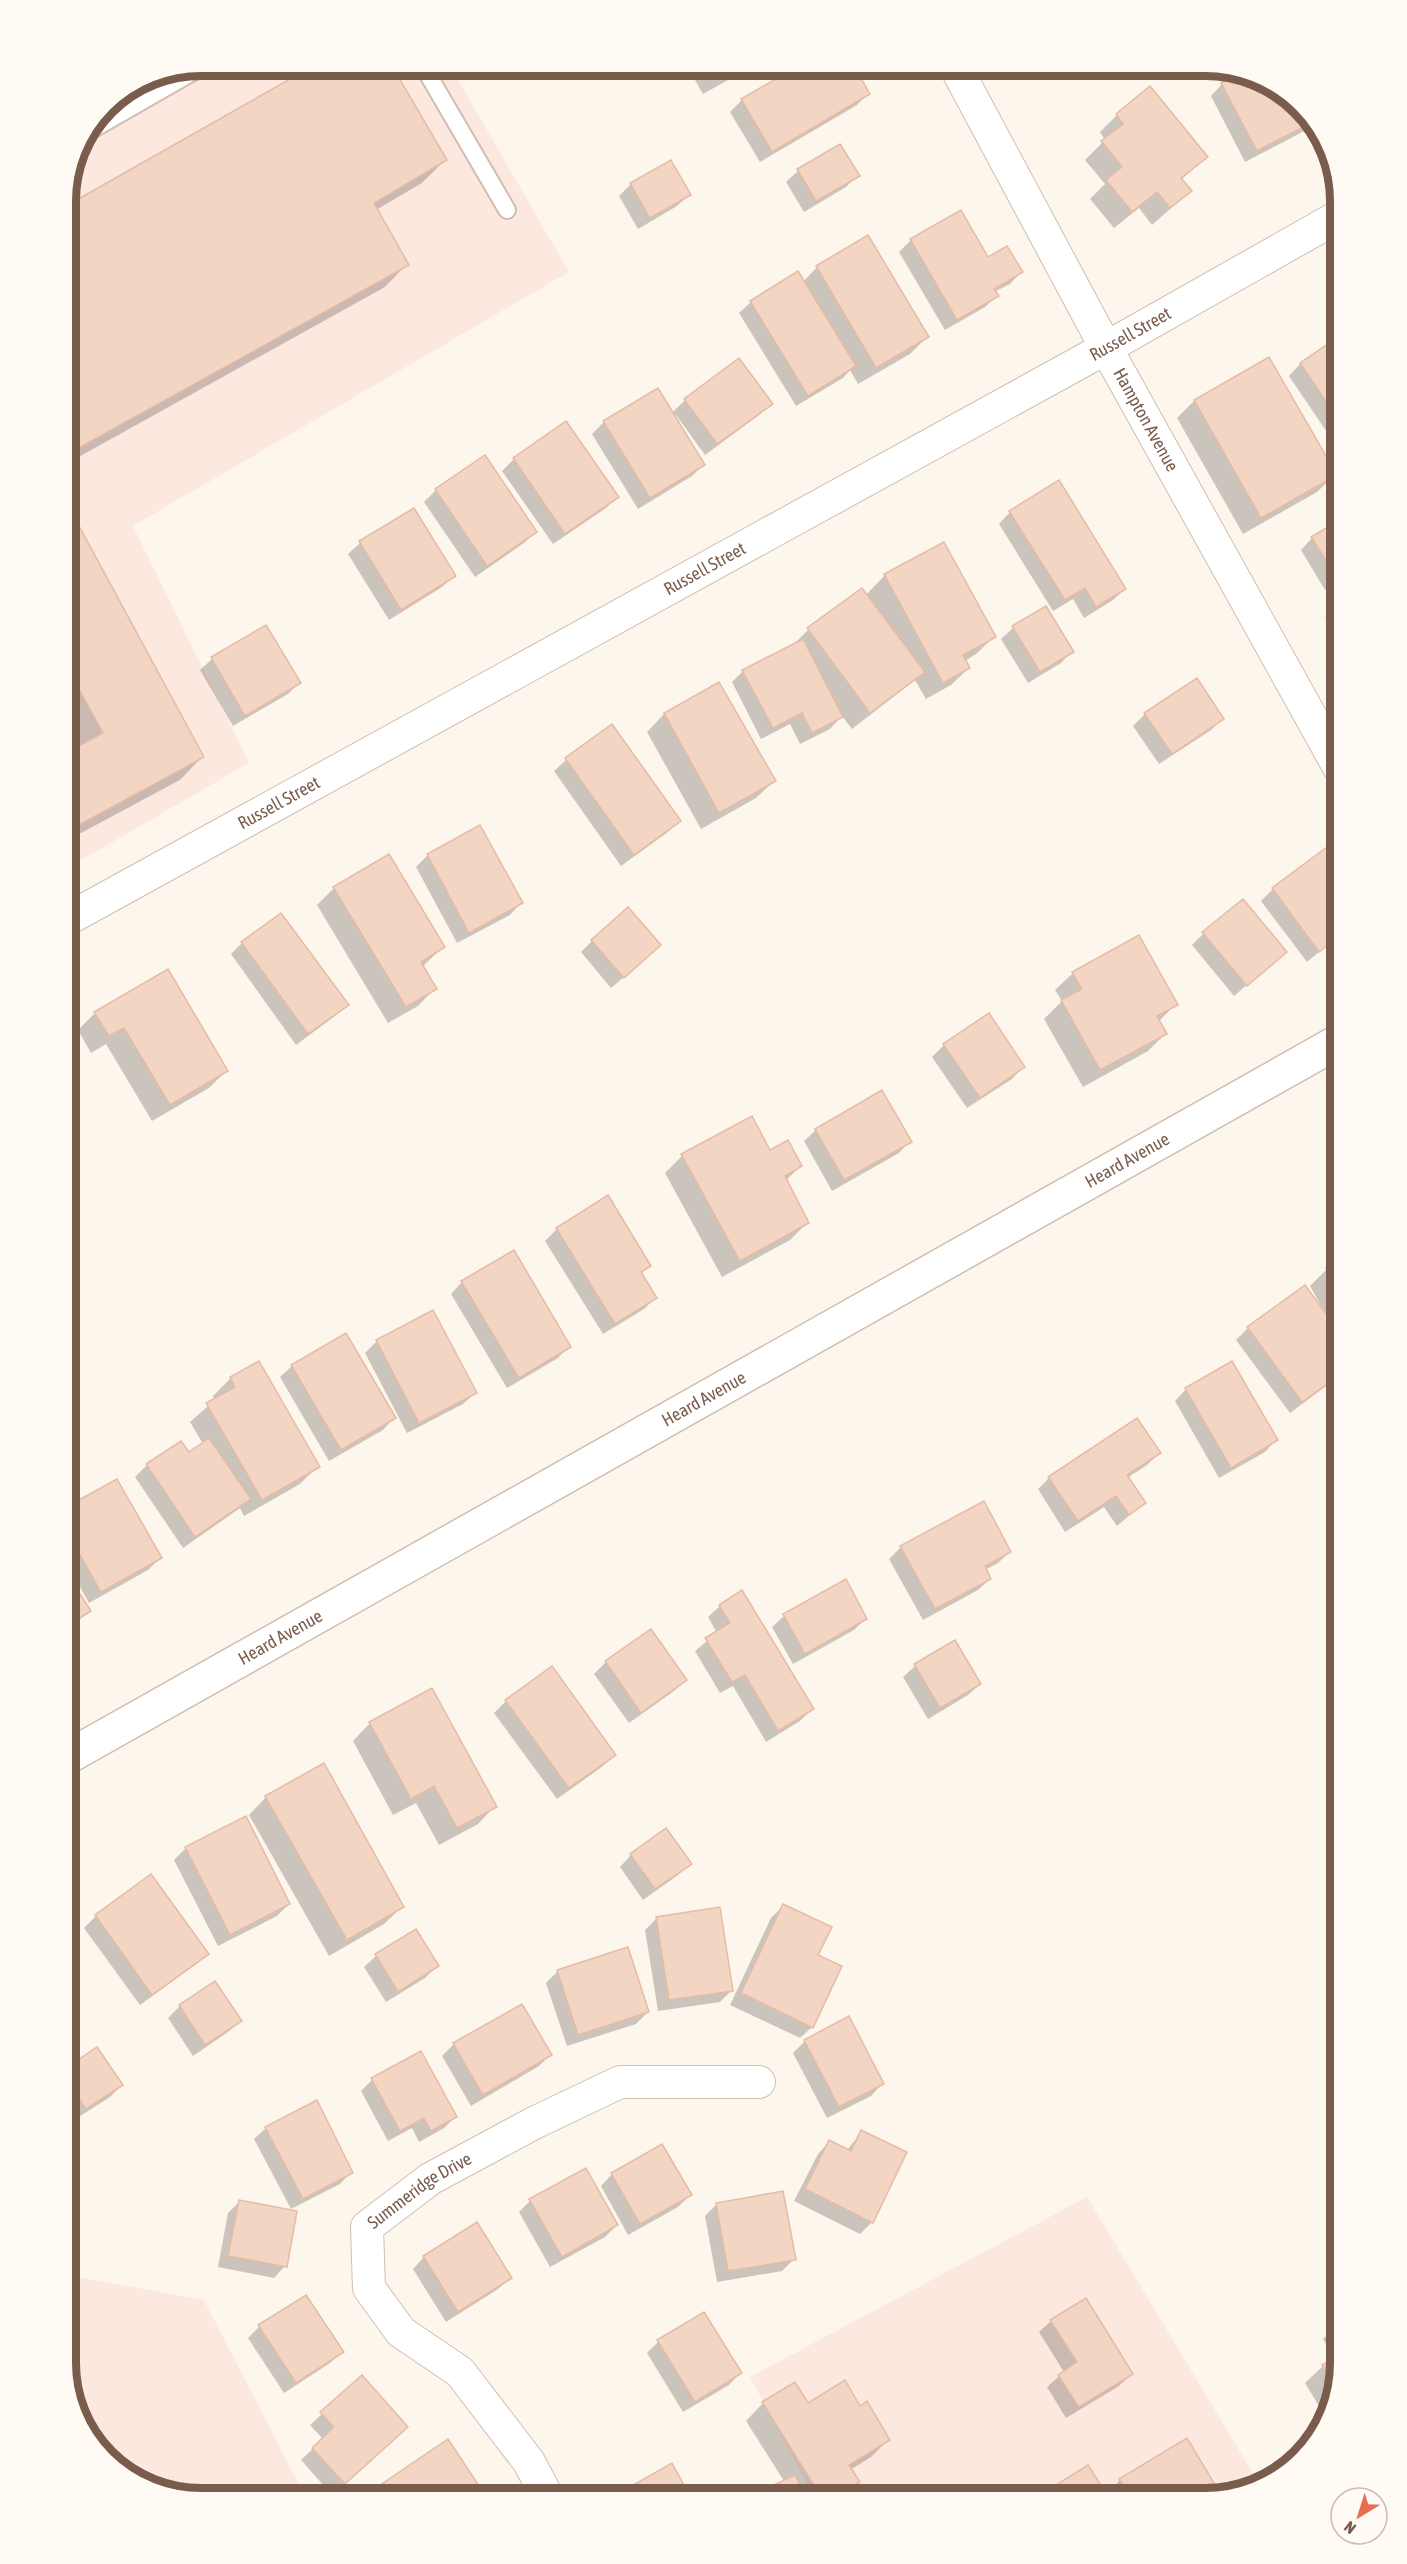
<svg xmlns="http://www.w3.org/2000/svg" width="1407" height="2564" font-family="'Asap Condensed',sans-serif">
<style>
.commercial{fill:#fde8e0}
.shadow{fill:#0003}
.building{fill:#f3d5c3;stroke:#e6bba3;stroke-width:1.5}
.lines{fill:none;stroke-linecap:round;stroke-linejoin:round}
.service-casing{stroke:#d1beb0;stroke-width:20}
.minor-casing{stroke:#d1beb0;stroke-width:34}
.tertiary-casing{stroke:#d1beb0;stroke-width:36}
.service{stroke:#fff;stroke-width:16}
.minor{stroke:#fff;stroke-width:32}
.tertiary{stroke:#fff;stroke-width:33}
.labels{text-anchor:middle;stroke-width:5;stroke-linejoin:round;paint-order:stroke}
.street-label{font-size:18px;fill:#7a5c4d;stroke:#fffaf3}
.rim{fill:none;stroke:#7a5c4d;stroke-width:8}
</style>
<rect width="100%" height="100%" fill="#fdf6ec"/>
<!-- commercial -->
<g class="commercial">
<path d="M202 66H450L569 272 133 526 249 763 66 869V193L76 150 106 106 150 76Z"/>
<path d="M1087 2197 1260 2485 1205 2498H815L750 2377Z"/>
<path d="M66 2275 204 2300 306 2498H193L126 2475 76 2414 66 2362Z"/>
</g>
<!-- shadow -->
<g class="shadow">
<path d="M532 66H558L539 78Z"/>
<path d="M687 66H753L703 94Z"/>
<path d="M1236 74 1281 89 1312 127 1245 162 1211 96 1222 84 1237 76Z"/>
<path d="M868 94 857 105 760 162 730 112 742 100Z"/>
<path d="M1117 115 1206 157 1181 180 1190 191 1152 225 1139 208 1114 228 1090 199 1105 184 1085 160 1105 140 1100 132Z"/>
<path d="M840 146 858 175 846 187 804 212 786 182 798 171Z"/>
<path d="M445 160 422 183 376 210 407 264 385 287 66 464V208Z"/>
<path d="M631 184 689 195 677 206 638 229 619 196Z"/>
<path d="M911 240 988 259 1021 272 1010 284 994 292 997 296 985 307 945 330 899 252Z"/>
<path d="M817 267 927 337 910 354 858 384 850 370 843 378 796 406 739 313 751 302 803 282Z"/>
<path d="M1341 337V453L1289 376 1300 364Z"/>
<path d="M658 390 672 413 685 400 771 403 759 415 705 455 676 415 674 416 703 465 692 476 638 509 592 434 604 422Z"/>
<path d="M1194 401 1335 475 1317 492 1243 534 1177 418Z"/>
<path d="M566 423 617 497 606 508 553 544 502 471 514 459Z"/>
<path d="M484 457 535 532 524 543 475 577 424 502 436 490Z"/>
<path d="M66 506 202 757 180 780 66 841V754L77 749 66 729Z"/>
<path d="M413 510 454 576 442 587 389 620 348 554 360 543Z"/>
<path d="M1010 512 1125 589 1113 600 1084 618 1073 599 1053 611 999 524Z"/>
<path d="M1341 521V580L1325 590 1301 550 1312 538Z"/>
<path d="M943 544 994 637 976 654 965 661 969 668 951 685 926 699 915 680 852 729 842 716 830 729 800 744 790 724 761 739 732 682 743 671 792 646 808 630 862 590 866 595 885 575Z"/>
<path d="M1341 603V644L1325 618Z"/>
<path d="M1045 608 1072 651 1061 663 1028 683 1001 639 1013 628Z"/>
<path d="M266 627 299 683 288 694 233 726 200 670 212 659Z"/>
<path d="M719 684 774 781 756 798 701 829 647 732 664 714Z"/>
<path d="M1145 714 1223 718 1211 730 1159 764 1133 726Z"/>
<path d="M612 726 679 821 668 832 621 866 554 771 566 760Z"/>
<path d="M480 827 521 903 510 915 457 943 416 867 428 855Z"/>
<path d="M1326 849 1341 934 1307 962 1261 901 1273 889Z"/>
<path d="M334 888 443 947 422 967 435 988 418 1006 388 1023 317 905Z"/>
<path d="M1203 934 1285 952 1234 996 1192 945Z"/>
<path d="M592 941 648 956 611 988 581 952Z"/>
<path d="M242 943 347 1005 335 1016 296 1045 231 954Z"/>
<path d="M1073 973 1176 1004 1158 1022 1165 1034 1148 1051 1083 1087 1044 1019 1062 1001 1055 990Z"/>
<path d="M95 1013 226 1071 209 1088 152 1121 106 1044 91 1053 78 1030Z"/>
<path d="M944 1045 1023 1067 1012 1079 967 1108 932 1057Z"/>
<path d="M816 1130 910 1141 899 1153 832 1191 804 1141Z"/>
<path d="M769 1152 801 1166 785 1181 808 1222 790 1240 722 1277 665 1173 682 1156Z"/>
<path d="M557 1229 649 1266 641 1274 655 1298 644 1309 603 1334 545 1241Z"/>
<path d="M1341 1261V1304L1325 1314 1341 1336V1375L1290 1413 1236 1340 1248 1328 1305 1287 1318 1305 1320 1304 1310 1286 1327 1269Z"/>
<path d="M462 1282 569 1346 558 1358 507 1388 451 1294Z"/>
<path d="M432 1312 475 1393 463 1404 407 1433 365 1353 377 1341Z"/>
<path d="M292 1366 394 1418 383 1430 329 1461 280 1377Z"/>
<path d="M231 1378 318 1466 300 1484 244 1516 240 1508 183 1548 135 1477 147 1465 181 1443 188 1454 203 1444 190 1422 215 1400 213 1396Z"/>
<path d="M1186 1389 1276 1440 1265 1452 1219 1478 1175 1401Z"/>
<path d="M1159 1453 1147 1465 1127 1478 1144 1503 1117 1526 1104 1507 1065 1532 1038 1489 1049 1478Z"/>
<path d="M983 1503 1010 1552 998 1563 985 1570 990 1579 978 1590 923 1620 889 1559 901 1547Z"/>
<path d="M66 1509 160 1558 148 1570 89 1603 66 1562Z"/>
<path d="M66 1575 90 1611 66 1630Z"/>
<path d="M845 1581 865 1619 854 1630 793 1664 772 1627 784 1616Z"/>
<path d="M720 1606 812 1709 800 1721 766 1742 733 1686 720 1693 695 1651 717 1633 708 1617Z"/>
<path d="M955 1642 980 1684 968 1695 928 1719 903 1677 915 1666Z"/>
<path d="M606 1662 685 1680 674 1691 629 1723 594 1674Z"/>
<path d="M506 1701 614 1755 603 1766 557 1799 494 1713Z"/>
<path d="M370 1723 495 1806 478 1824 439 1845 416 1803 393 1815 353 1741Z"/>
<path d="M266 1797 402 1907 384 1924 329 1956 249 1815Z"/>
<path d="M245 1818 289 1904 277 1916 218 1946 174 1860 186 1848Z"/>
<path d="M631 1855 690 1864 678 1875 643 1900 620 1867Z"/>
<path d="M151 1876 207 1954 195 1965 140 2005 84 1928 96 1916Z"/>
<path d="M783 1906 816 1955 812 2027 800 2038 730 2005 771 1918Z"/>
<path d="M657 1918 732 1990 720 2002 658 2011 645 1930Z"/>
<path d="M376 1956 437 1966 425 1978 386 2002 364 1967Z"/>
<path d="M558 1971 648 2012 636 2024 567 2046 546 1983Z"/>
<path d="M215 1983 240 2021 228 2032 193 2056 168 2018 180 2006Z"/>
<path d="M805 2041 882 2084 871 2096 827 2118 793 2053Z"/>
<path d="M454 2044 550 2055 539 2066 471 2106 442 2056Z"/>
<path d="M66 2069 122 2085 110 2097 74 2120 66 2108Z"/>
<path d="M372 2080 455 2117 444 2128 419 2142 412 2128 388 2141 361 2091Z"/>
<path d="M266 2128 351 2172 340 2184 291 2209 254 2139Z"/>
<path d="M862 2132 872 2222 860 2234 794 2201 818 2154 829 2142 847 2150Z"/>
<path d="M612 2174 690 2195 678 2207 628 2235 601 2186Z"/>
<path d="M530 2201 617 2225 605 2237 550 2267 519 2212Z"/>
<path d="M239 2202 285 2266 274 2278 218 2267 228 2213Z"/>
<path d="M717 2204 794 2259 782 2271 717 2282 705 2216Z"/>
<path d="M424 2257 510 2278 498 2289 446 2322 413 2269Z"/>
<path d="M1051 2321 1131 2374 1119 2386 1066 2418 1047 2387 1064 2372 1039 2332Z"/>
<path d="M1341 2321V2362L1325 2416 1305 2383 1323 2366 1335 2359 1323 2339Z"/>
<path d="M259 2327 342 2351 330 2363 284 2393 248 2338Z"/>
<path d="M658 2342 740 2373 729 2385 683 2412 647 2353Z"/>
<path d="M362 2377 395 2439 332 2495 301 2460 323 2439 310 2425Z"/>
<path d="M763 2403 860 2408 888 2440 871 2457 850 2470 858 2482 842 2498H749L784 2481 746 2421Z"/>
<path d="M1120 2480 1220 2495 1205 2498H1113L1109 2492Z"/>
<path d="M377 2489 486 2498H368Z"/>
</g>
<!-- building -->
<g class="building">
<path d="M313 66H392L447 160 374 203 409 265 66 455V206Z"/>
<path d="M714 66H742L721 78Z"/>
<path d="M798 66H854L870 94 772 152 741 99Z"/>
<path d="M1237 74 1281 89 1309 124 1257 151 1221 83Z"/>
<path d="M1150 86 1208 157 1181 178 1192 191 1170 208 1157 192 1132 212 1106 180 1122 167 1101 141 1123 124 1116 114Z"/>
<path d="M840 144 860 176 816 201 797 169Z"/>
<path d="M671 160 691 195 650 218 630 183Z"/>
<path d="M961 210 988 257 1007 246 1023 272 994 289 999 296 957 320 910 239Z"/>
<path d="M868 235 929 337 876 368 816 266Z"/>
<path d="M798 271 856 366 808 396 750 301Z"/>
<path d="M1341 335V424L1300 363Z"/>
<path d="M1269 357 1337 475 1261 518 1194 400Z"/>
<path d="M739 358 773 404 717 444 684 399Z"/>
<path d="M658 388 705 465 650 498 603 421Z"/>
<path d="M566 421 619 497 565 534 513 458Z"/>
<path d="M485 455 537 532 487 566 435 489Z"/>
<path d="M1059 480 1126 589 1096 607 1085 588 1065 600 1009 511Z"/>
<path d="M66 502 204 757 66 832V753L103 733 66 665Z"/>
<path d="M414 508 456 576 401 610 359 541Z"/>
<path d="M1341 519V577L1338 579 1311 537Z"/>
<path d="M944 542 996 637 963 655 970 668 943 683 884 574Z"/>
<path d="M862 588 925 672 870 713 807 628Z"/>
<path d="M1046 606 1074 652 1040 672 1012 626Z"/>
<path d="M266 625 301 683 245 716 211 657Z"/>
<path d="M803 639 843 717 812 733 802 713 773 728 742 670Z"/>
<path d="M1197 678 1224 719 1172 754 1144 713Z"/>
<path d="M719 682 776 781 719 813 664 713Z"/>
<path d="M612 724 681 821 634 855 565 758Z"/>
<path d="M480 825 523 903 469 933 427 854Z"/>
<path d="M1327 847 1341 866V935L1319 952 1272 888Z"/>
<path d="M389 854 445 947 421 962 437 989 406 1007 333 887Z"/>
<path d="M1243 899 1287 952 1247 986 1202 932Z"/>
<path d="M628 907 661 945 624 978 591 940Z"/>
<path d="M281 913 349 1005 308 1034 241 942Z"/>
<path d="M1139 935 1178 1005 1157 1016 1167 1034 1100 1070 1061 1000 1082 989 1072 972Z"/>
<path d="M168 969 228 1071 170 1105 124 1028 109 1036 94 1012Z"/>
<path d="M989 1013 1025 1067 980 1098 943 1044Z"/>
<path d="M882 1090 912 1142 844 1180 815 1129Z"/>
<path d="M752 1116 770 1150 788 1140 802 1166 785 1176 809 1223 740 1261 681 1154Z"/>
<path d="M608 1195 651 1266 641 1272 657 1298 615 1324 556 1228Z"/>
<path d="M514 1250 571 1347 519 1378 461 1281Z"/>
<path d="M1341 1259V1293L1326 1268Z"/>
<path d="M1305 1285 1341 1334V1374L1302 1402 1247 1327Z"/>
<path d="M433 1310 477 1393 419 1423 376 1340Z"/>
<path d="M346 1333 396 1418 341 1450 291 1365Z"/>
<path d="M259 1361 320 1467 262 1500 206 1403 235 1387 230 1377Z"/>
<path d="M1232 1361 1278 1440 1231 1468 1185 1388Z"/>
<path d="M1137 1418 1161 1453 1127 1475 1146 1503 1129 1515 1116 1496 1078 1521 1048 1477Z"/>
<path d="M209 1438 251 1499 195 1537 146 1464 181 1441 189 1452Z"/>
<path d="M117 1479 162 1558 101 1592 66 1530V1507Z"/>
<path d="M984 1501 1011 1552 985 1566 991 1579 935 1609 900 1546Z"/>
<path d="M66 1572 91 1611 66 1627Z"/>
<path d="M846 1579 867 1619 805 1654 783 1614Z"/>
<path d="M742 1590 814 1709 778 1731 745 1675 732 1682 705 1638 730 1623 719 1605Z"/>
<path d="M651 1629 687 1680 641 1713 605 1661Z"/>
<path d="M955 1640 981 1684 940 1708 914 1664Z"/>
<path d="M552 1666 616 1755 569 1788 505 1700Z"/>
<path d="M432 1688 497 1807 457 1828 434 1786 411 1799 369 1722Z"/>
<path d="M324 1763 404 1907 347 1940 265 1796Z"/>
<path d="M246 1816 290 1904 230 1935 185 1847Z"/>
<path d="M666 1828 692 1864 655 1889 630 1854Z"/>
<path d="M151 1874 209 1954 152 1995 95 1915Z"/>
<path d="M783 1904 832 1927 818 1955 842 1966 813 2028 741 1993Z"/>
<path d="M720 1907 733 1991 669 2000 656 1917Z"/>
<path d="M416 1929 439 1966 398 1992 375 1954Z"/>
<path d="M628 1947 649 2012 578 2035 557 1970Z"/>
<path d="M215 1981 242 2021 205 2045 179 2005Z"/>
<path d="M522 2004 552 2055 483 2095 453 2043Z"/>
<path d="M849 2016 884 2084 839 2107 804 2040Z"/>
<path d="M97 2047 123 2085 86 2109 66 2079V2068Z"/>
<path d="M421 2051 457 2117 431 2131 424 2118 400 2131 371 2078Z"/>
<path d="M317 2100 353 2173 303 2199 265 2127Z"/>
<path d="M861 2130 907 2152 873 2223 805 2189 829 2140 851 2151Z"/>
<path d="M662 2144 692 2195 640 2224 611 2173Z"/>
<path d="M586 2168 618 2225 562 2257 529 2199Z"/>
<path d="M783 2191 796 2260 728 2271 716 2203Z"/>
<path d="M239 2200 297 2211 287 2267 228 2256Z"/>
<path d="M477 2222 512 2278 458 2312 423 2256Z"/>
<path d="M306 2295 344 2352 296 2383 258 2325Z"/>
<path d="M1086 2298 1133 2374 1079 2407 1058 2375 1077 2362 1050 2320Z"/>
<path d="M704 2312 742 2373 695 2402 657 2340Z"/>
<path d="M1341 2353V2362L1334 2385 1322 2365Z"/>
<path d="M362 2375 408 2427 345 2484 312 2448 334 2427 320 2412Z"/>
<path d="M845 2380 860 2406 867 2401 890 2440 849 2465 860 2482 835 2498H822L762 2402 795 2382 808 2403Z"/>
<path d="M1187 2438 1221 2495 1205 2498H1131L1119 2479Z"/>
<path d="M448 2439 487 2498H418L415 2493 409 2498H383L376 2488Z"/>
<path d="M672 2463 691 2498H621L619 2493Z"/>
<path d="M1088 2465 1109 2498H1035Z"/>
<path d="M795 2475 806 2498H746Z"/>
</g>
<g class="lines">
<defs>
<g id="service">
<path d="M423 66 507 210"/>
<path d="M88 132 203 66"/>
</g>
<g id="minor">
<path id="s1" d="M955 66 1106 348 1341 771"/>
<path id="s2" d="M66 920 1106 348 1341 215"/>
<path id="s3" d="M548 2498 529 2462 460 2372 401 2332 369 2288 367 2227 430 2179 534 2123 620 2082H759"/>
</g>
<g id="tertiary">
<path id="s4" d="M66 1758 1341 1040"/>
</g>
</defs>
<!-- service casing -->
<use href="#service" class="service-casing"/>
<!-- minor casing -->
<use href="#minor" class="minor-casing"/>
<!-- tertiary casing -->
<use href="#tertiary" class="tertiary-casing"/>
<!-- service -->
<use href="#service" class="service"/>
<!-- minor -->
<use href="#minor" class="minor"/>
<!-- tertiary -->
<use href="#tertiary" class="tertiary"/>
</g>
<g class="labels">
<!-- street labels -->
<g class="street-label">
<text dy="6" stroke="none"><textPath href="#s2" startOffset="1215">Russell Street</textPath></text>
<text dy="6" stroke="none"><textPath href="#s1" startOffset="402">Hampton Avenue</textPath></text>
<text dy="6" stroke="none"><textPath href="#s2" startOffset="729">Russell Street</textPath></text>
<text dy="6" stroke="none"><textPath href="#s2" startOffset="243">Russell Street</textPath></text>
<text dy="6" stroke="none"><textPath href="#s4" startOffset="1218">Heard Avenue</textPath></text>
<text dy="6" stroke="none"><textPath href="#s4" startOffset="732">Heard Avenue</textPath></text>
<text dy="6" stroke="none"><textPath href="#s4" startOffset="246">Heard Avenue</textPath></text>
<text dy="6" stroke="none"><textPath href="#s3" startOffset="405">Summeridge Drive</textPath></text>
</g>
</g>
<!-- crop -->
<path d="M0 0H1407V2564H0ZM201 76H1205A125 125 0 0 1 1330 201V2363A125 125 0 0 1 1205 2488H201A125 125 0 0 1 76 2363V201A125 125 0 0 1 201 76Z" fill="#fffaf3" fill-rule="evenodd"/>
<path class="rim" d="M201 76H1205A125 125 0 0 1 1330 201V2363A125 125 0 0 1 1205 2488H201A125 125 0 0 1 76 2363V201A125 125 0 0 1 201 76Z"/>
<!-- north arrow -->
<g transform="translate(1359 2516) rotate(218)"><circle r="28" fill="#fffaf3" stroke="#cabbb1" stroke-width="1.5"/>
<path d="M0-4.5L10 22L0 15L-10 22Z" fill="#e76f51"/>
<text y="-9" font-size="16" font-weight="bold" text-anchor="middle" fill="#7a5c4d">N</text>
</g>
</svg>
